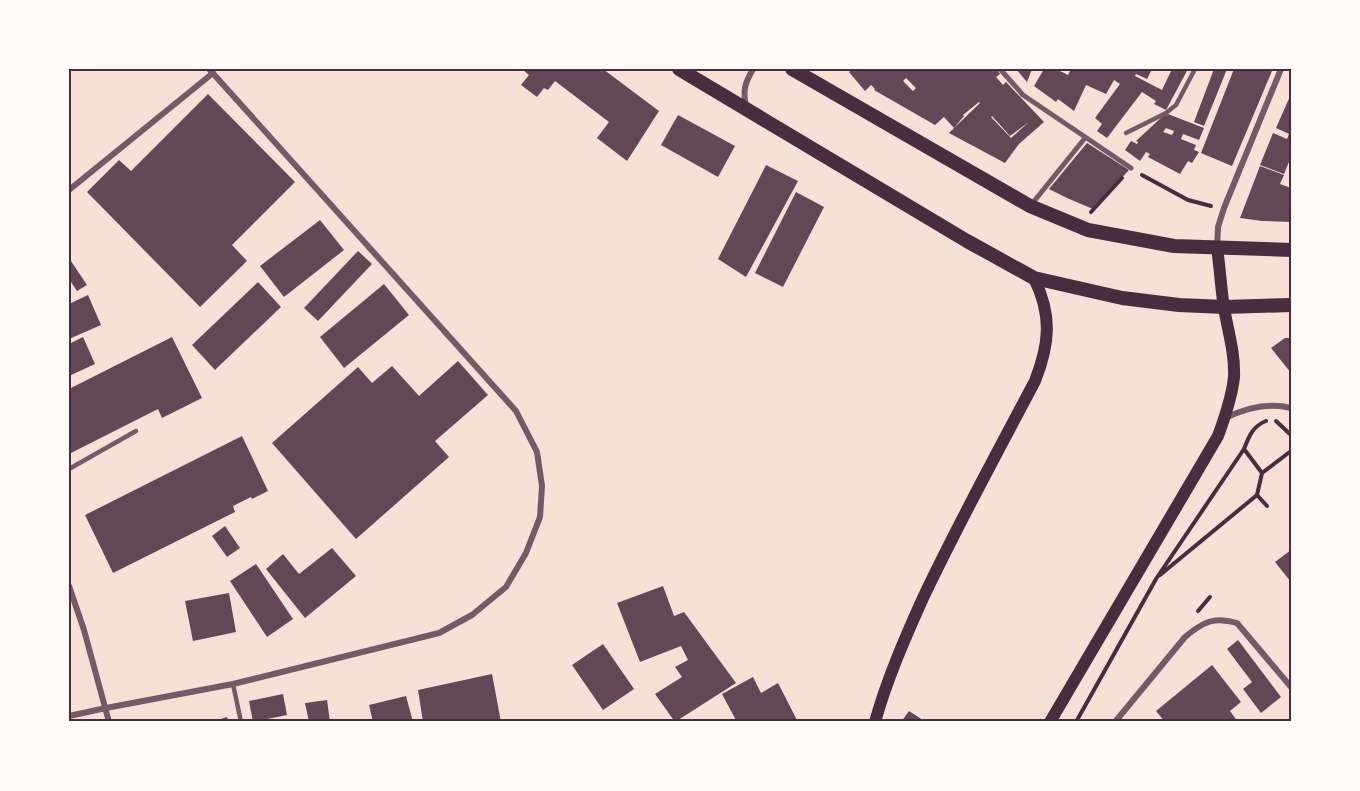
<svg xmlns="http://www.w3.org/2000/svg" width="1360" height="791" font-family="Montserrat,sans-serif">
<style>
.building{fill:#644757;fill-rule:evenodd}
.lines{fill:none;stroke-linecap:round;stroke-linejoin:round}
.path{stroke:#4a2c40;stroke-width:4}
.service{stroke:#755966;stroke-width:4.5}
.pedestrian{stroke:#755966;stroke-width:5}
.minor{stroke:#755966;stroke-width:6}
.secondary{stroke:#4a2c40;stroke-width:12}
.primary{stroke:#4a2c40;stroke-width:14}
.neatline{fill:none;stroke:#4a2c40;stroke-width:2}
</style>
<rect width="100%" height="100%" fill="#f7e1d7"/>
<!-- building -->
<g class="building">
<path d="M522 69H603L659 111 627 161 597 138 609 122 555 81 548 90 544 88 537 97 521 85 529 75Z"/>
<path d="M853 69H997L1000 74 996 77 1003 85 1006 82 1044 122 1019 144 1005 163 949 133 954 128 944 117 935 125 874 90 875 89 871 85 865 91 849 72ZM906 78 916 88 913 91 903 81ZM979 102 980 103 954 128 964 116 963 115ZM992 116 1010 136 1029 122 1011 138 991 117Z"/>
<path d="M1016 69H1032L1027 82Z"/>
<path d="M1044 69H1056L1068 75 1071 69H1152L1147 79 1136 74 1135 76 1162 90 1172 69H1188L1166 110 1154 104 1156 101 1142 92 1107 138 1097 131 1102 124 1095 118 1120 84 1114 80 1106 94 1086 85 1074 111 1058 99 1056 102 1034 86Z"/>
<path d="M1214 69H1227L1204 126 1194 122Z"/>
<path d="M1234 69H1267L1272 71 1232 166 1201 153Z"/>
<path d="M208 94 295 182 232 245 247 261 200 307 87 192 119 160 131 171Z"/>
<path d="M1291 94V157L1284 174 1260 165 1273 133 1287 139 1289 134 1276 128Z"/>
<path d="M1168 114 1204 128 1199 140 1183 134 1181 139 1196 145 1194 150 1199 152 1192 163 1188 161 1180 174 1148 157 1150 154 1146 152 1140 161 1125 150 1131 141 1137 144 1138 142 1136 141 1164 115ZM1166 128 1174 131 1172 135 1163 132Z"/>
<path d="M678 115 735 146 718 177 661 145Z"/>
<path d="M1087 143 1129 170 1093 209 1067 198 1049 189Z"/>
<path d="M766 165 798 181 746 277 718 259Z"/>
<path d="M1260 166 1284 175 1280 184 1291 188V222L1262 221 1240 218Z"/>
<path d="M796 192 824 207 783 287 755 273Z"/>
<path d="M320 220 344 250 284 297 260 266Z"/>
<path d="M358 251 372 264 318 321 304 308Z"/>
<path d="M69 258 87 285 77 291 69 279Z"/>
<path d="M258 282 281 307 215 370 192 345Z"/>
<path d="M384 284 409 315 344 368 320 337Z"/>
<path d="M88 295 101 325 69 339V304Z"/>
<path d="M83 337 95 364 69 376V344Z"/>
<path d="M172 337 202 398 162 418 158 409 69 454V389Z"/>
<path d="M1285 338H1291V373L1271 348Z"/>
<path d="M458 361 488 395 435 441 449 457 356 539 272 443 358 367 372 383 392 366 419 396Z"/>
<path d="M242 436 268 491 252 499 251 497 233 506 235 512 113 573 85 515Z"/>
<path d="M225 526 240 548 227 557 212 536Z"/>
<path d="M332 548 356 576 305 618 266 569 283 554 299 574Z"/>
<path d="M1291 550V582L1275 562Z"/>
<path d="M256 564 293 619 267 637 230 581Z"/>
<path d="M663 586 674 616 684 612 736 683 675 722 655 694 682 677 675 667 688 660 681 646 640 662 617 603Z"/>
<path d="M229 593 236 632 193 641 185 601Z"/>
<path d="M1238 640 1281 697 1261 713 1243 689 1252 682 1227 649Z"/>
<path d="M603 644 634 689 603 710 572 665Z"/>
<path d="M1212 665 1241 702 1230 711 1238 722H1212L1210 720 1208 722H1165L1156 711Z"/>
<path d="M492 674 501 722H423L418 690Z"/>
<path d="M753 677 761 693 778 683 798 722H737L722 694Z"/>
<path d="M283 694 287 715 253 722 249 701Z"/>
<path d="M406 696 413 722H373L369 705Z"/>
<path d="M327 700 330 722H309L305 703Z"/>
<path d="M909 711 926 722H901Z"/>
<path d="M227 717 229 722H214V721Z"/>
</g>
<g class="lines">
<!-- path -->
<g class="path">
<path d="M1142 175 1188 200 1211 206"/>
<path d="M1091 212 1122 178"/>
<path d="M1276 421 1291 435"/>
<path d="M1244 449 1262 473"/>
<path d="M1257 495 1267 506"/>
<path d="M1160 575 1257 495 1262 473 1291 451"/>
<path d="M1198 611 1210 597"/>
<path d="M1076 722 1156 579 1244 449C1249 436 1253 426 1266 421"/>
</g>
<!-- service -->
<g class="service">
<path d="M1126 133 1166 113 1176 105 1195 69"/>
<path d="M69 469 136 431"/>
<path d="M233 684 241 722"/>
</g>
<!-- pedestrian -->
<g class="pedestrian">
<path d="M1000 69 1023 95 1131 168"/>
<path d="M1031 205 1085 138"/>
</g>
<!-- minor -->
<g class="minor">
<path d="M746 108C743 90 744 85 753 69"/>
<path d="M69 190 213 73"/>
<path d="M1217 248 1218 227 1224 208 1281 69"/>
<path d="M1225 418C1246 408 1268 402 1291 408"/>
<path d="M69 586 84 630 109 722"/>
<path d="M69 716 106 708 233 684 439 633 472 615 506 587 526 553 540 517 542 486 537 452 516 411 209 69"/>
<path d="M1115 722 1185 637C1203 622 1214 616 1237 623L1291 687"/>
</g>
<!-- secondary -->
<g class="secondary">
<path d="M875 722C887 679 905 638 923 598 958 524 997 453 1035 381 1050 343 1052 315 1034 278"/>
<path d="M1050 722 1218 436C1225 417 1232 397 1234 377 1235 353 1228 331 1224 308 1221 289 1220 268 1217 248"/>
</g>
<!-- primary -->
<g class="primary">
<path d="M679 69 967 241 1034 278 1122 298 1179 305 1224 307 1291 305"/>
<path d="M792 69 1030 206 1088 230 1174 246 1291 250"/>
</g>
</g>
<!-- border -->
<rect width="1360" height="791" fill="none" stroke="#fffaf5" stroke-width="141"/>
<rect x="70" y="70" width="1220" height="650" class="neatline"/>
</svg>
